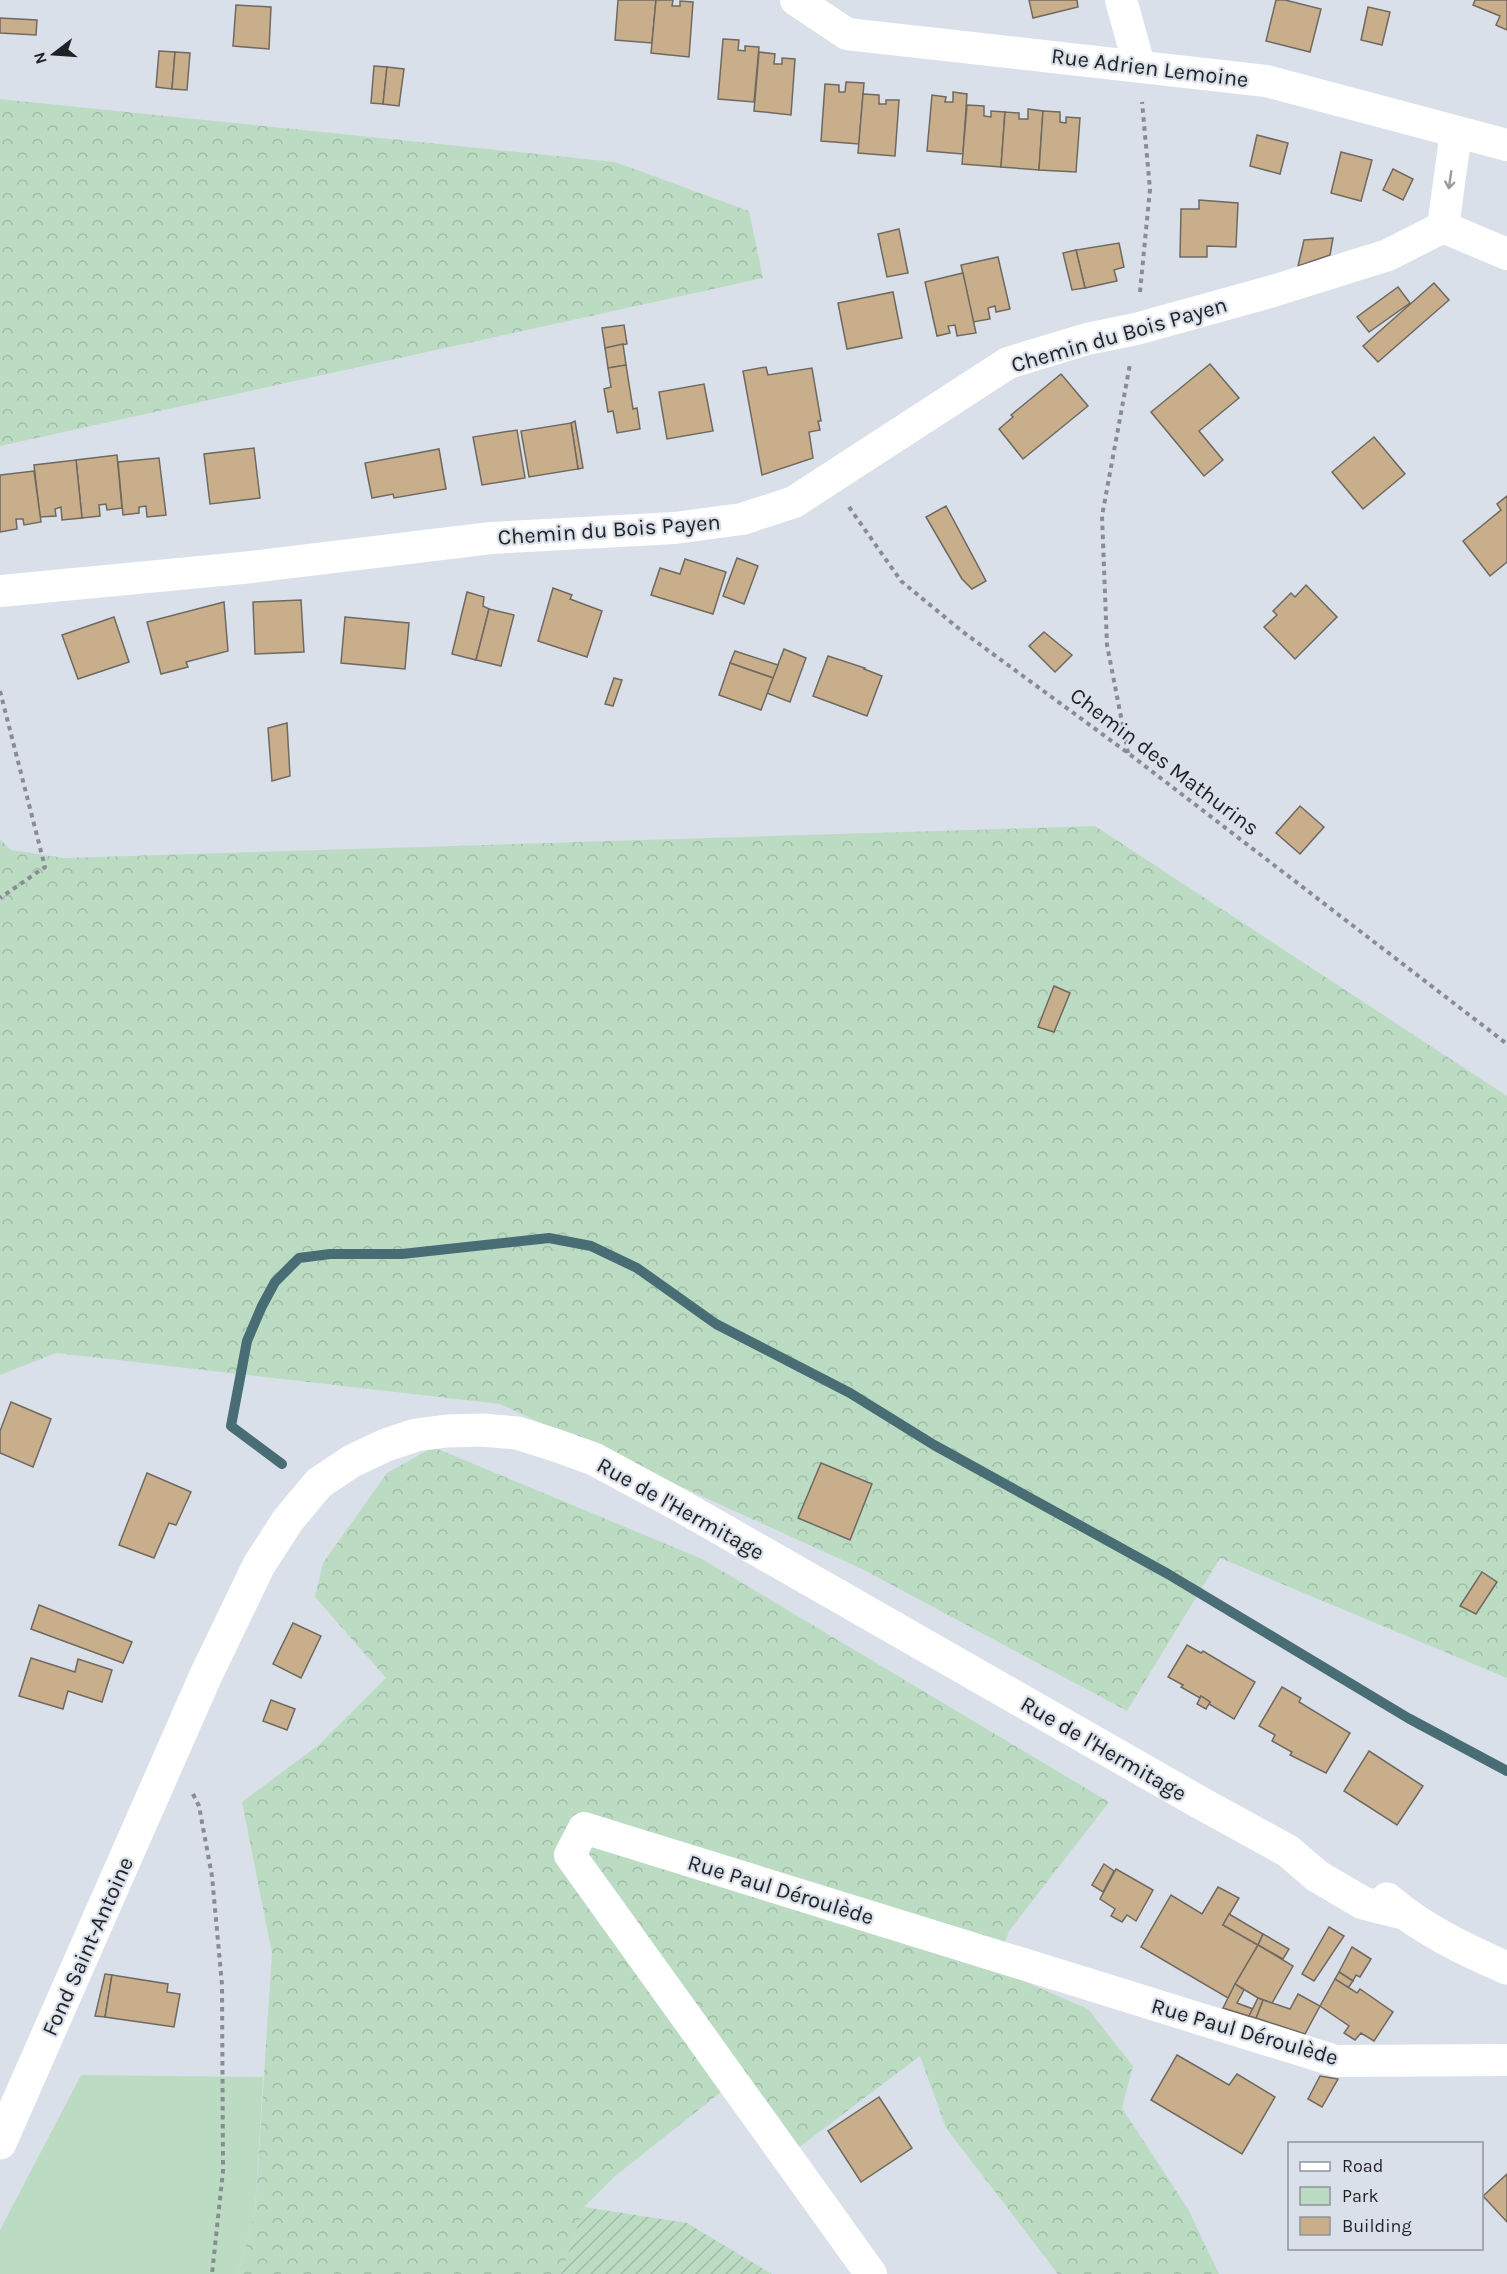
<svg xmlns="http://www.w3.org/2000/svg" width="1507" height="2274" font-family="Karla,sans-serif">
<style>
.green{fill:#bbdcc3}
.forest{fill:url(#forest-crowns)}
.garden{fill:url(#garden-furrows)}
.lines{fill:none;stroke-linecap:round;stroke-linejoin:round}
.stream{stroke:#486d75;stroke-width:10}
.building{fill:#c8ae8a;stroke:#6f6961;stroke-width:1.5}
.path{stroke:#888c93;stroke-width:4;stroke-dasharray:4.5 4.5;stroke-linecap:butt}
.minor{stroke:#fff;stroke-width:32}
.secondary{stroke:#fff;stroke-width:33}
.oneway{stroke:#9a9b9c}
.labels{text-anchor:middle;stroke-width:4.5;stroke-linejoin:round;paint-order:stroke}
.street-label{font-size:22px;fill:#1f2124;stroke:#dae0ea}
</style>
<defs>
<pattern id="forest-crowns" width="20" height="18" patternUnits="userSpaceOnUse" patternTransform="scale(1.5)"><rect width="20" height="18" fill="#bbdcc3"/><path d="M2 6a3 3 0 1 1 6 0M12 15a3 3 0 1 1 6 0" fill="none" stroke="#a0bca7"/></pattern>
<pattern id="garden-furrows" width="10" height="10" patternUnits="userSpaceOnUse" patternTransform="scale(1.5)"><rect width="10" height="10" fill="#bbdcc3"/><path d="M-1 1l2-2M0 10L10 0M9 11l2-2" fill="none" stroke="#a0bca7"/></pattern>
</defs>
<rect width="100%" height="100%" fill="#dae0ea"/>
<!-- green -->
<path class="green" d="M81 2075 263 2077 255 2211 238 2274H0V2230Z"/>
<!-- forest -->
<g class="forest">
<path d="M0 99 615 162 749 211 763 278 0 446Z"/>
<path d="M1095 826 1507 1096V1678L1220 1558 1127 1711 864 1570 500 1404 56 1353 0 1375V839L11 850 64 858Z"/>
<path d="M433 1447 702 1559 1109 1802 1009 1931 996 1969 1088 2009 1133 2066 1122 2108 1188 2209 1219 2274H1058L946 2128 920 2056 798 2148 745 2073 614 2177 584 2207 561 2274H238L255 2211 272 1953 242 1802 320 1744 386 1678 315 1597 323 1563 387 1473Z"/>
</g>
<!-- garden -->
<path class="garden" d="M584 2207 687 2223 772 2274H561Z"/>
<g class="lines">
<!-- stream -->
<path class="stream" d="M282 1464 231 1426 247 1341 262 1306 275 1282 299 1258 330 1254H402L549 1238 591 1246 637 1268 716 1324 850 1393 934 1445 1168 1574 1408 1718 1507 1771"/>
</g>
<!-- building -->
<g class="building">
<path d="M618 0H656L652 43 615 40Z"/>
<path d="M656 0H673L672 6H680V1L693 2 689 57 651 53Z"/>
<path d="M1029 0H1077L1078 7 1033 18Z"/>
<path d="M1276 0H1285L1321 9 1310 52 1266 41Z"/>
<path d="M1475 0H1507V30L1496 25 1500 16 1473 5Z"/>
<path d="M236 5 271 7 269 49 233 46Z"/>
<path d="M1368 7 1390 12 1382 45 1361 40Z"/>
<path d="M0 18 37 20 36 35 0 33Z"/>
<path d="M723 39 739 40 738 50 745 51V46L759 47 754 102 718 99Z"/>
<path d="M159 51 175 52 172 89 156 87Z"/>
<path d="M175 52 190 53 187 90 172 89Z"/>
<path d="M759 52 775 54 774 64H782V58L795 59 791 115 754 111Z"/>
<path d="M374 66 387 67 383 104 371 103Z"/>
<path d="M387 67 404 69 399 106 383 104Z"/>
<path d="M846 82 864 83 859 144 821 141 825 84 839 85V92H845Z"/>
<path d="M953 92 967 94 963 154 927 151 932 95 946 97 945 102H953Z"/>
<path d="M863 94 879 95V104H886V100H899L895 156 858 153Z"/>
<path d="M967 105 984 106V116L991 117V111L1005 112 1001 167 962 164Z"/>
<path d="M1028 109 1043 111 1039 170 1001 167 1005 112 1019 113V119H1028Z"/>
<path d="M1043 111 1060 112V122L1066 123V117L1080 118 1076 172 1039 170Z"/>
<path d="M1257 135 1288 143 1280 174 1250 166Z"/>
<path d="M1341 152 1372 160 1361 201 1331 193Z"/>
<path d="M1393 169 1413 179 1403 200 1383 190Z"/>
<path d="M1199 200 1238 203 1236 247 1207 246V257H1180L1181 209H1199Z"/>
<path d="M899 229 908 273 887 277 878 234Z"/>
<path d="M1333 238 1330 255 1298 266 1304 240Z"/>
<path d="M1119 243 1124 267 1114 270 1117 281 1085 288 1076 250Z"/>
<path d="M1076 250 1085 288 1072 290 1063 253Z"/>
<path d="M998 257 1010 309 996 312 995 306 988 308 990 319 973 322 961 265Z"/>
<path d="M963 273 976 333 957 336 955 325 948 326 950 333 937 336 925 282Z"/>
<path d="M1434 283 1449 300 1378 362 1363 346Z"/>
<path d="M1398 287 1410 303 1369 332 1357 317Z"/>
<path d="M893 292 902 338 847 349 838 303Z"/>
<path d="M624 325 627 344 605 348 602 328Z"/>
<path d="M623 344 626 365 608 368 605 348Z"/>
<path d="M1210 364 1239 398 1199 431 1223 460 1204 476 1151 412Z"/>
<path d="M626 365 633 409 637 408 640 429 617 433 613 411 608 412 604 389 611 387 608 368Z"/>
<path d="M766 367 768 375 812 368 821 421H818L820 430 809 432 813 458 762 475 743 371Z"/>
<path d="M1061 374 1088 406 1023 459 999 429 1013 417 1011 415Z"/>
<path d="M704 384 713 431 667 439 659 392Z"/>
<path d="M575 421 583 468 578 469 571 423Z"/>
<path d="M571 423 578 469 529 477 521 431Z"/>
<path d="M517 430 525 478 482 485 473 437Z"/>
<path d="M1374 437 1405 474 1363 509 1332 472Z"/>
<path d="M254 448 260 498 210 504 204 454Z"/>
<path d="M439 449 446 489 394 498 393 494 372 498 365 463Z"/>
<path d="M117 455 122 508 107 510 106 504 99 505 100 516 82 518 76 460Z"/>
<path d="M159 458 166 515 147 517 146 506 139 507V513L123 515 118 462Z"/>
<path d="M76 460 82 518 62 520 61 507 55 509 56 516 40 517 34 465Z"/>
<path d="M34 471 41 522 24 525 23 519H16L17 529 0 532V475Z"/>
<path d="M1507 496V562L1490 576 1463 541 1501 510 1497 504Z"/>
<path d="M946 506 986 581 972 589 962 579 926 517Z"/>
<path d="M737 558 758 566 744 604 723 596Z"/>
<path d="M685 559 726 572 713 614 651 595 660 568 680 574Z"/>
<path d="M1306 585 1337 617 1295 659 1264 627 1277 615 1273 611 1291 593 1295 597Z"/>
<path d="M553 588 572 595 570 599 602 611 587 657 538 641Z"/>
<path d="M467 592 484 597 483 606 489 609 476 660 452 654Z"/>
<path d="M301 600 304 652 255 654 253 602Z"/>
<path d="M224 602 228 651 186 662 188 667 161 674 147 622Z"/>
<path d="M489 609 514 615 501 666 476 660Z"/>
<path d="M114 617 129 662 78 679 62 635Z"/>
<path d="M345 617 409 623 405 669 341 663Z"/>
<path d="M1044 632 1072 655 1055 672 1029 646Z"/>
<path d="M784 649 806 658 790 702 767 693Z"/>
<path d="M735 651 778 665 773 678 730 663Z"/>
<path d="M828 656 865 668 864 669 882 676 867 716 813 696Z"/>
<path d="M730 663 773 678 761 710 719 695Z"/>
<path d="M614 678 622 680 613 706 605 704Z"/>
<path d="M287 723 290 776 272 781 268 728Z"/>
<path d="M1300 806 1324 827 1300 854 1276 833Z"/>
<path d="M1054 986 1070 993 1054 1032 1038 1027Z"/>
<path d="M11 1402 51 1419 33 1467 0 1453V1431Z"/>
<path d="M821 1463 872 1484 850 1540 798 1518Z"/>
<path d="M147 1473 191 1492 176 1525 169 1523 154 1558 119 1545Z"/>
<path d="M1482 1572 1497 1582 1476 1614 1460 1606Z"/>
<path d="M39 1605 132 1642 123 1663 31 1629Z"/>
<path d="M293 1623 321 1636 301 1678 273 1664Z"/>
<path d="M1187 1645 1201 1653 1203 1651 1255 1682 1234 1719 1209 1704 1210 1702 1201 1696 1200 1698 1181 1687 1183 1685 1168 1677Z"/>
<path d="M31 1658 75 1672 78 1659 112 1670 102 1702 68 1691 63 1709 19 1696Z"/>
<path d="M1282 1687 1301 1698 1299 1702 1350 1733 1326 1773 1290 1755 1292 1752 1272 1741 1275 1735 1259 1726Z"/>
<path d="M1201 1696 1210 1702 1206 1709 1197 1704Z"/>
<path d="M271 1700 295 1709 287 1730 263 1721Z"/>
<path d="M1369 1751 1423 1786 1397 1825 1344 1791Z"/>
<path d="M1104 1864 1114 1871 1103 1892 1092 1885Z"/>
<path d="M1116 1869 1153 1890 1136 1921 1127 1915 1122 1922 1111 1916 1115 1909 1100 1899Z"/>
<path d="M1218 1887 1239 1898 1223 1925 1258 1945 1228 1998 1141 1947 1171 1895 1202 1914Z"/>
<path d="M1229 1914 1263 1934 1258 1945 1223 1925Z"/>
<path d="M1329 1927 1344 1936 1314 1981 1302 1974Z"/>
<path d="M1263 1934 1289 1949 1283 1959 1258 1945Z"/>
<path d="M1258 1945 1293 1966 1272 2003 1258 1998 1235 1984Z"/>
<path d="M1352 1947 1371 1959 1360 1977 1356 1975 1353 1981 1339 1972Z"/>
<path d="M1339 1972 1353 1981 1348 1988 1335 1979Z"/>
<path d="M105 1974 112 1975 105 2017 95 2016Z"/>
<path d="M112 1975 168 1984 167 1992 180 1994 174 2027 105 2017Z"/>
<path d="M1335 1979 1357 1993 1360 1989 1393 2012 1374 2041 1361 2033 1355 2040 1344 2033 1349 2026 1320 2006Z"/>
<path d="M1235 1984 1244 1990 1237 2003 1253 2009 1249 2016 1223 2008Z"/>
<path d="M1298 1994 1320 2006 1305 2034 1256 2018 1263 2000 1290 2009Z"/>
<path d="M1258 1998 1263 2000 1256 2018 1249 2016Z"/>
<path d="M1177 2055 1229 2085 1237 2074 1275 2097 1242 2154 1151 2100Z"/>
<path d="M1320 2076 1338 2079 1322 2107 1308 2099Z"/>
<path d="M879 2097 912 2148 861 2182 828 2131Z"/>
<path d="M1507 2174V2222L1483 2196Z"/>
</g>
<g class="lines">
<!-- path -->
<g class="path">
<path d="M1140 292 1150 189 1142 102"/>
<path d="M849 507 901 581 963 632 1128 753 1507 1044"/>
<path d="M0 691 45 867 0 898"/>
<path d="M1128 753 1107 645 1102 516 1130 364"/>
<path d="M193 1794 199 1806 212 1876 222 1985 223 2171 212 2274"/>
</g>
<!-- minor -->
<g class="minor">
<path d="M796 0 847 34 1266 81 1507 145"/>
<path d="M1121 0 1139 65"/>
<path d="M1443 227 1456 132"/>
<path d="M1443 227 1507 254"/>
<path d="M0 591 242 568 491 538 675 528 742 519 794 502 1008 363 1087 339 1136 329 1273 291 1388 255 1443 227"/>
<path d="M871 2274 570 1855 584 1828 1336 2061 1507 2060"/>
</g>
<!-- secondary -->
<g class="secondary">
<path d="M1387 1899C1422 1929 1465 1950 1507 1968"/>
<path d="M0 2143 206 1675 259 1565 288 1520 319 1483 352 1461 386 1445 416 1435 447 1431 483 1430 517 1433 555 1445 594 1459 681 1506 1197 1801 1288 1851 1317 1876 1363 1903 1403 1913"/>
</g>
</g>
<!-- one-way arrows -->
<defs><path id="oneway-shaft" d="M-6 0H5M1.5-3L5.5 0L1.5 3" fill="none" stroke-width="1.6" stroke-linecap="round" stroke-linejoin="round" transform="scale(1.5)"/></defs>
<use class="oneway" href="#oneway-shaft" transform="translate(1450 180) rotate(98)"/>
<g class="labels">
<!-- street labels -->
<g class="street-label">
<text transform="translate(1150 67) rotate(7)" y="8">Rue Adrien Lemoine</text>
<text transform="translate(1119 334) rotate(-16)" y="8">Chemin du Bois Payen</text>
<text transform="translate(609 529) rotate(-4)" y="8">Chemin du Bois Payen</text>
<text transform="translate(1165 761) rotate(37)" y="8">Chemin des Mathurins</text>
<text transform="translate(681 1508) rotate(29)" y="8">Rue de l'Hermitage</text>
<text transform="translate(1104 1748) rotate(30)" y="8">Rue de l'Hermitage</text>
<text transform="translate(781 1889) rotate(17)" y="8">Rue Paul Déroulède</text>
<text transform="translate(87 1946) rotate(-66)" y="8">Fond Saint-Antoine</text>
<text transform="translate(1245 2031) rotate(16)" y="8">Rue Paul Déroulède</text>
</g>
</g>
<!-- legend -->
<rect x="1288" y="2142" width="195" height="108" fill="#dae0ea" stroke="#8f949b" stroke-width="1.5"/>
<rect x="1300" y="2162" width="30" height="9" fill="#ffffff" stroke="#8f949b" stroke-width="1.5"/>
<text x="1342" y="2172" font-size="18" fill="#1f2124">Road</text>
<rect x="1300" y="2187" width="30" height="18" fill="#bbdcc3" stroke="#8f949b" stroke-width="1.5"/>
<text x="1342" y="2202" font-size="18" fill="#1f2124">Park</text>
<rect x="1300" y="2217" width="30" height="18" fill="#c8ae8a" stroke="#8f949b" stroke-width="1.5"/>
<text x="1342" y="2232" font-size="18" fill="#1f2124">Building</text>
<!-- north arrow -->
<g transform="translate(54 54) rotate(253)" stroke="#dae0ea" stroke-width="4.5" paint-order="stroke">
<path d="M0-4.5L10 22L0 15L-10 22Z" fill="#1f2124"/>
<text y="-9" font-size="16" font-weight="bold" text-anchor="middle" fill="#1f2124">N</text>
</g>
</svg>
